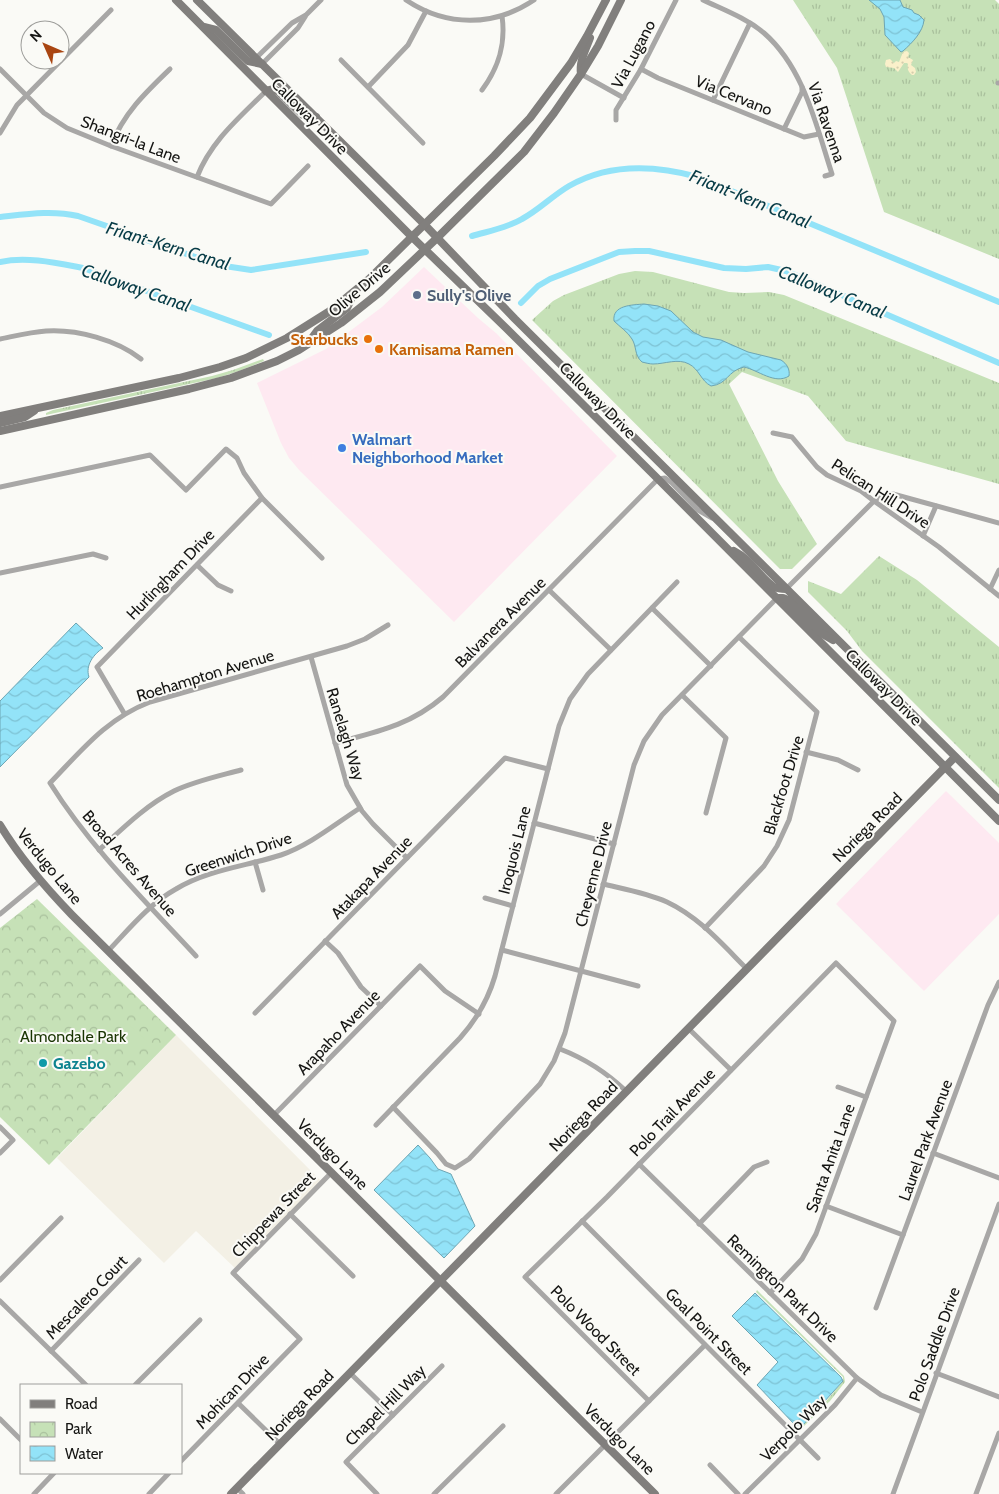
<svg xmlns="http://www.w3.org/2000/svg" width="999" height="1494" font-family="Cabin,sans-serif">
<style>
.commercial{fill:#fee9f1}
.built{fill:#f3f0e5}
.grass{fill:url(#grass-tufts)}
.sand{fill:url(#sand-dots)}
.park{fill:url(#park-crowns)}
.pitch{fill:#c6e1b7}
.water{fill:url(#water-waves);stroke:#6da5b3}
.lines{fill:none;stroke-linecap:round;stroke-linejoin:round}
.canal{stroke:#93e3f8;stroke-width:6}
.street{stroke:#a8a7a6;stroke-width:5}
.secondary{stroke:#817f7d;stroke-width:8}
.service-dot{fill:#5c6f8a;stroke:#fafaf6;stroke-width:2}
.food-dot{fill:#e8710a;stroke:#fafaf6;stroke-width:2}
.shop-dot{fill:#3f7fe0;stroke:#fafaf6;stroke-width:2}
.culture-dot{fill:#0f9aa8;stroke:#fafaf6;stroke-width:2}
.labels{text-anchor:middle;stroke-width:4;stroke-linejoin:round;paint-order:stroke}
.street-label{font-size:16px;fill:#151513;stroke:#fafaf6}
.service-label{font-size:16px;font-weight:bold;fill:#4e5e75;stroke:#fafaf6;text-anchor:start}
.food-label{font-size:16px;font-weight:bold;fill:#c56008;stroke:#fafaf6;text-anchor:end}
.shop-label{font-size:16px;font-weight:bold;fill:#366cbe;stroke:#fafaf6;text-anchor:start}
.park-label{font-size:16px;fill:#193402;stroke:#fafaf6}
.culture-label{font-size:16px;font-weight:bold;fill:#0d838f;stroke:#fafaf6;text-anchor:start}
.water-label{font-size:18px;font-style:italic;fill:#073b46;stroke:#fafaf6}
</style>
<defs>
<pattern id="grass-tufts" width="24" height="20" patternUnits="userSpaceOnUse" patternTransform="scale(1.25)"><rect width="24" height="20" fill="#c6e1b7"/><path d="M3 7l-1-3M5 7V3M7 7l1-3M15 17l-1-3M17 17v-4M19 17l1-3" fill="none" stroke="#a9c09c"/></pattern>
<pattern id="sand-dots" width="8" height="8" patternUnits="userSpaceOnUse" patternTransform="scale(1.25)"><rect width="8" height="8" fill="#faf0ca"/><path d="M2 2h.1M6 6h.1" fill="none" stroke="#d5cdad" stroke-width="1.8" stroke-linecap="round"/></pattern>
<pattern id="park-crowns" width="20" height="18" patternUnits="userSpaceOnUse" patternTransform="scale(1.25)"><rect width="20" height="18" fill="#c6e1b7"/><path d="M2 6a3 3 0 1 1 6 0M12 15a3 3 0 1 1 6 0" fill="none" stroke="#a9c09c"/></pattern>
<pattern id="water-waves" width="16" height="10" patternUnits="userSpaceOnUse" patternTransform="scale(1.25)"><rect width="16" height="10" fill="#93e3f8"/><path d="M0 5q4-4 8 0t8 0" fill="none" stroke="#7ec2d4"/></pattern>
</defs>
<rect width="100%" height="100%" fill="#fafaf6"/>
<!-- commercial -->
<g class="commercial">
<path d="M424 267 478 318 496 333 617 456 454 622 300 471 289 458 281 443 257 383 326 349 382 307Z"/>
<path d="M946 791 999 843V914L924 991 836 904Z"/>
</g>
<!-- built -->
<path class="built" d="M176 1035 322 1182 236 1269 196 1231 164 1263 57 1158Z"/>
<!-- grass -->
<g class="grass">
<path d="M793 0H995L999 4V259L884 212 837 68Z"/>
<path d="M635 271 653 272 729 292 744 293 769 292 784 295 999 383V484L846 441 808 396 742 372 729 384 778 481 817 544 792 569H780L532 320 553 301 564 295 619 274Z"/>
<path d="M263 359 264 361 239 371 217 378 46 415V413L53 410 212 376 233 370Z"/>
<path d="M879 556 917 580 999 647V788L862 651 847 631 808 592V581L841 594Z"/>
<path d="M757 1290 844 1376 845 1382 830 1401 804 1426 803 1425 823 1405 843 1381V1377L756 1292Z"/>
</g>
<!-- sand -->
<path class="sand" d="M907 51 909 53 908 57 913 60 911 65 915 68 916 72 914 75H912C908 72 907 68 908 64L907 63H904L898 72 894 68 886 67 885 64 886 60 890 59 894 63 896 61 899 62 903 52Z"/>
<!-- park -->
<path class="park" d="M37 899 176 1035 49 1165 0 1117V928Z"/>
<!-- pitch -->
<path class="pitch" d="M127 1023 147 1041 135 1053 117 1035Z"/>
<!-- water -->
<g class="water">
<path d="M869 0H900L903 7 912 10 914 13 919 15 924 20C923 32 912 43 903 51L901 52 885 35 884 17 880 9Z"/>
<path d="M644 304 658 306 671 311 693 332 703 337 721 340 748 352 781 360C787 364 790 369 789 376 775 385 758 370 744 367 727 371 728 384 711 386 701 381 699 369 689 364 678 358 665 364 653 364 650 364 646 363 642 362 634 355 637 347 632 339 628 332 620 327 614 321 612 305 632 305 644 304Z"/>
<path d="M76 623 103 648C94 654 85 665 89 677L0 767V701Z"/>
<path d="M418 1145 430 1158 438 1169 451 1174 475 1226 444 1258 374 1190Z"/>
<path d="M755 1293 841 1377 843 1381 803 1425H795L757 1385 778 1362 732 1316Z"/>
</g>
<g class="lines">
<!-- canal -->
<g class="canal">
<path d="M0 217C27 214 52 210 78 216L218 265 251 270 366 252"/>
<path d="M472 236C489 231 507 228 522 219 539 210 552 196 569 186 609 163 655 165 698 177L999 302"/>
<path d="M0 262C26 256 57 263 83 268L269 335"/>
<path d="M521 303 538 286 550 279 619 252 635 251H649L724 268 746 269 768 267 786 271 999 363"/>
</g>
<!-- street -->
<g class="street">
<path d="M406 0C446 27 494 27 534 0"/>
<path d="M703 0C724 10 746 18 764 33 804 68 816 125 832 174L825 176"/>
<path d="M256 58 292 23 306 15 321 0"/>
<path d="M341 60 423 143"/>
<path d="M262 64 298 28 305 17"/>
<path d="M0 69 44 113 67 128 111 146 271 204 308 166"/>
<path d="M641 69 658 78 804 137 819 134"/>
<path d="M581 74 624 98"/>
<path d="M998 83H999"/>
<path d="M368 87 408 45 426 11"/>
<path d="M482 90C499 67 506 44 502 16"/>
<path d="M713 100 750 23"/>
<path d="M616 120V110L641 69 676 0"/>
<path d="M784 129 802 92V87"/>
<path d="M0 133 17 105 111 10"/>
<path d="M111 146C123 114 146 92 170 69"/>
<path d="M197 177C211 141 239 118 266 91"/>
<path d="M0 339C15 336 31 332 46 331 77 329 117 340 141 359"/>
<path d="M773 433 792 437 817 467 827 475 861 491 874 501 939 547 999 596"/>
<path d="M0 487 150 455 186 490 226 449 237 458 244 473 262 498 322 558"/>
<path d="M923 536 936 506"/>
<path d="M197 565 218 585 231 591"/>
<path d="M0 573 93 554 106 558"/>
<path d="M786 589 874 501 881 496 893 494 999 523"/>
<path d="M990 589 999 570"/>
<path d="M549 590 611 650"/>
<path d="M652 608 711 666"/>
<path d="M311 657 347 785 362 811 373 824 407 858"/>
<path d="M682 695 726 738 706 813"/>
<path d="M124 713 97 667 262 498"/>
<path d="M335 743C376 732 409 726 443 697L658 479 665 478 672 483 698 510 712 518"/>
<path d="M806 752 838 760 858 770"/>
<path d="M534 823 614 844"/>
<path d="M99 850C122 829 146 805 174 791 195 781 219 776 241 770"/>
<path d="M255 862 263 890"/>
<path d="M603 884C624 889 647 893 667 902 699 917 722 944 747 969"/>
<path d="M485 898 513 906"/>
<path d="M0 914 40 881"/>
<path d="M705 928 764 866 777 846 789 820 817 712 739 637"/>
<path d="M325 941 338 953 361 987 381 1006"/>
<path d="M502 950 638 986"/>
<path d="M108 951C129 929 149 904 176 889 207 870 247 866 281 855 310 845 335 824 360 808"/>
<path d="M196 956C145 901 90 847 50 783 82 750 106 719 150 702L347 646 365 639 388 625"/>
<path d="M255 1013 505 758 548 769"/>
<path d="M688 1028 731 1070"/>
<path d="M560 1049C586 1059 606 1072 626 1091"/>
<path d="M838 1087 866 1097"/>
<path d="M393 1107 437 1153 446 1164 455 1168 469 1159 540 1084 554 1061 565 1033 634 765 644 741 662 715 777 598"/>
<path d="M274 1115 420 966 445 991 479 1014"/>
<path d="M376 1125 460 1038C477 1019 488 1000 495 976L559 726 570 699 588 674 677 582"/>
<path d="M0 1127 13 1140 0 1153"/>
<path d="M933 1153 999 1178"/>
<path d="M639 1164 857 1378 881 1395 922 1412"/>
<path d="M826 1206 903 1235"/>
<path d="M290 1214 353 1276"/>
<path d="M582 1221 818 1458"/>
<path d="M699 1224 754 1167 767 1162"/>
<path d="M0 1280 61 1218"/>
<path d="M0 1301 86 1385"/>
<path d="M876 1308 988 1005 999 982"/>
<path d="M51 1351 139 1260"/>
<path d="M350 1373 393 1415"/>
<path d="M936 1373 999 1397"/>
<path d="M135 1385 200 1320"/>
<path d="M649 1401 525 1277 607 1197 836 963 894 1021 816 1234 802 1259 770 1293"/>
<path d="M238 1403 280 1444"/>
<path d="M0 1419 21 1440"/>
<path d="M181 1461 300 1339 233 1273 332 1172"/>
<path d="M710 1465 738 1494"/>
<path d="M237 1488 243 1494"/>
<path d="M34 1494 54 1473"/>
<path d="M149 1494 169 1473"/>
<path d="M377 1494 346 1462 442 1366"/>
<path d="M434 1494 503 1426"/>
<path d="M556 1494 705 1345"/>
<path d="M745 1494 835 1405 857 1378"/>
<path d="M893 1494 999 1204"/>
<path d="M976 1494 999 1433"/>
</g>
<!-- secondary -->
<g class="secondary">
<path d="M176 0 411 236 506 328 658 479 999 821"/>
<path d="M197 0 424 224 515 319 999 800"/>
<path d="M204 27 216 30 248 61 262 64"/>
<path d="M581 74C579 61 586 49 590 38"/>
<path d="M266 91 274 89 279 92 303 115 316 117"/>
<path d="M309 342 317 331 347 308 354 293"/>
<path d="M0 416 179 378 220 367 246 358 287 338 330 311 369 279 494 156 530 118 571 63 587 36 606 0"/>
<path d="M0 423 25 417 34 411"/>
<path d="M0 431 189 389 231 378 277 361 299 350 341 323 380 292 437 238 524 152 554 113 581 74 598 46 621 0"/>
<path d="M734 551C752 560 760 578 774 587 778 589 782 589 786 589"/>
<path d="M777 598H783L788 600 821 633 833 640"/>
<path d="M0 825C20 858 45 887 72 915L655 1494"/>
<path d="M231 1494 955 757"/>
</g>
</g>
<!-- markers -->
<circle class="service-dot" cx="417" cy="295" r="5"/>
<g class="food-dot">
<circle cx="368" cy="339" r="5"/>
<circle cx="379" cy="349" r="5"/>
</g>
<circle class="shop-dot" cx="342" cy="448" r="5"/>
<circle class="culture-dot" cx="43" cy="1063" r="5"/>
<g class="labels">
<!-- street labels -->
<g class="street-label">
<text transform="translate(633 54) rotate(-62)" y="6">Via Lugano</text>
<text transform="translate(734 95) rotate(22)" y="6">Via Cervano</text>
<text transform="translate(310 116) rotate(45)" y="6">Calloway Drive</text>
<text transform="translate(827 122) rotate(71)" y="6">Via Ravenna</text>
<text transform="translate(131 139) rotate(21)" y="6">Shangri-la Lane</text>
<text transform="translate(359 289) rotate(-40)" y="6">Olive Drive</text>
<text transform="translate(598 400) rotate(45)" y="6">Calloway Drive</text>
<text transform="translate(881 493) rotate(33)" y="6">Pelican Hill Drive</text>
<text transform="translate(170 574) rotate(-46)" y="6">Hurlingham Drive</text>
<text transform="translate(500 622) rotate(-45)" y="6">Balvanera Avenue</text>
<text transform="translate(205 675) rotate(-17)" y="6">Roehampton Avenue</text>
<text transform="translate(884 687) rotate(45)" y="6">Calloway Drive</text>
<text transform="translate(346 734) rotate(73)" y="6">Ranelagh Way</text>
<text transform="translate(783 785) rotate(-73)" y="6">Blackfoot Drive</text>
<text transform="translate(867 827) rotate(-45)" y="6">Noriega Road</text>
<text transform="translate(514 850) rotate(-76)" y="6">Iroquois Lane</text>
<text transform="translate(238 854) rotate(-18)" y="6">Greenwich Drive</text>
<text transform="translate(130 863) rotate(49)" y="6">Broad Acres Avenue</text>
<text transform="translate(50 866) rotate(51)" y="6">Verdugo Lane</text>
<text transform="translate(593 874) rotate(-76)" y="6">Cheyenne Drive</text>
<text transform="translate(371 877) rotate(-46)" y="6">Atakapa Avenue</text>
<text transform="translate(338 1032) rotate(-46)" y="6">Arapaho Avenue</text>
<text transform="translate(672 1112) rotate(-46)" y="6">Polo Trail Avenue</text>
<text transform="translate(583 1116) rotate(-46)" y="6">Noriega Road</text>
<text transform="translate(925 1140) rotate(-70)" y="6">Laurel Park Avenue</text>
<text transform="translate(333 1154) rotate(45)" y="6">Verdugo Lane</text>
<text transform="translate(830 1158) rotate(-70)" y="6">Santa Anita Lane</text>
<text transform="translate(273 1214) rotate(-46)" y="6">Chippewa Street</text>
<text transform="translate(783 1288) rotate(44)" y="6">Remington Park Drive</text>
<text transform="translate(86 1297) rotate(-46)" y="6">Mescalero Court</text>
<text transform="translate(596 1330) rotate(45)" y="6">Polo Wood Street</text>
<text transform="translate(709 1331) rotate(45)" y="6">Goal Point Street</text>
<text transform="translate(934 1344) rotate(-70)" y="6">Polo Saddle Drive</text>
<text transform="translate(232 1391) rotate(-46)" y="6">Mohican Drive</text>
<text transform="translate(299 1405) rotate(-46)" y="6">Noriega Road</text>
<text transform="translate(385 1405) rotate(-45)" y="6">Chapel Hill Way</text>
<text transform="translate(793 1428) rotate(-45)" y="6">Verpolo Way</text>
<text transform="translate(620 1439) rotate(45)" y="6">Verdugo Lane</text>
</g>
<!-- service labels -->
<g class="service-label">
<text x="427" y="301">Sully's Olive</text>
</g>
<!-- food labels -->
<g class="food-label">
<text x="358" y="345">Starbucks</text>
<text x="389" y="355" text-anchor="start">Kamisama Ramen</text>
</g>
<!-- shop labels -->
<g class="shop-label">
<text x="352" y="445">Walmart<tspan x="352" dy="18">Neighborhood Market</tspan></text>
</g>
<!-- park labels -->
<g class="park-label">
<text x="73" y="1042">Almondale Park</text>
</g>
<!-- culture labels -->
<g class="culture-label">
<text x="53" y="1069">Gazebo</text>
</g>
<!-- water labels -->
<g class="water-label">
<text transform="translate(750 199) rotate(22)" y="6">Friant-Kern Canal</text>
<text transform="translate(168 246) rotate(17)" y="6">Friant-Kern Canal</text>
<text transform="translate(136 288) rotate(19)" y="6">Calloway Canal</text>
<text transform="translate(832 292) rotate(22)" y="6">Calloway Canal</text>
</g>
</g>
<!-- legend -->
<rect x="20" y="1384" width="162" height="90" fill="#fafaf6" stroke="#9e9e9b"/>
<rect x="30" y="1400" width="25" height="8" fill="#817f7d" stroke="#9e9e9b"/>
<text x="65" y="1409" font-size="15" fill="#151513">Road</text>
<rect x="30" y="1422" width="25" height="15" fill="url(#park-crowns)" stroke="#9e9e9b"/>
<text x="65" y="1434" font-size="15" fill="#151513">Park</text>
<rect x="30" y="1446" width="25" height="15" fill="url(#water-waves)" stroke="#9e9e9b"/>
<text x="65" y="1459" font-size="15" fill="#151513">Water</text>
<!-- north arrow -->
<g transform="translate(45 45) rotate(315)"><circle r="24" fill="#fafaf6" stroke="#9e9e9b"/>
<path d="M0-4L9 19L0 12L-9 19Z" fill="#a94511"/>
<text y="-8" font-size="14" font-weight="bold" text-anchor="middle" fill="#151513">N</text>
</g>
</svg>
